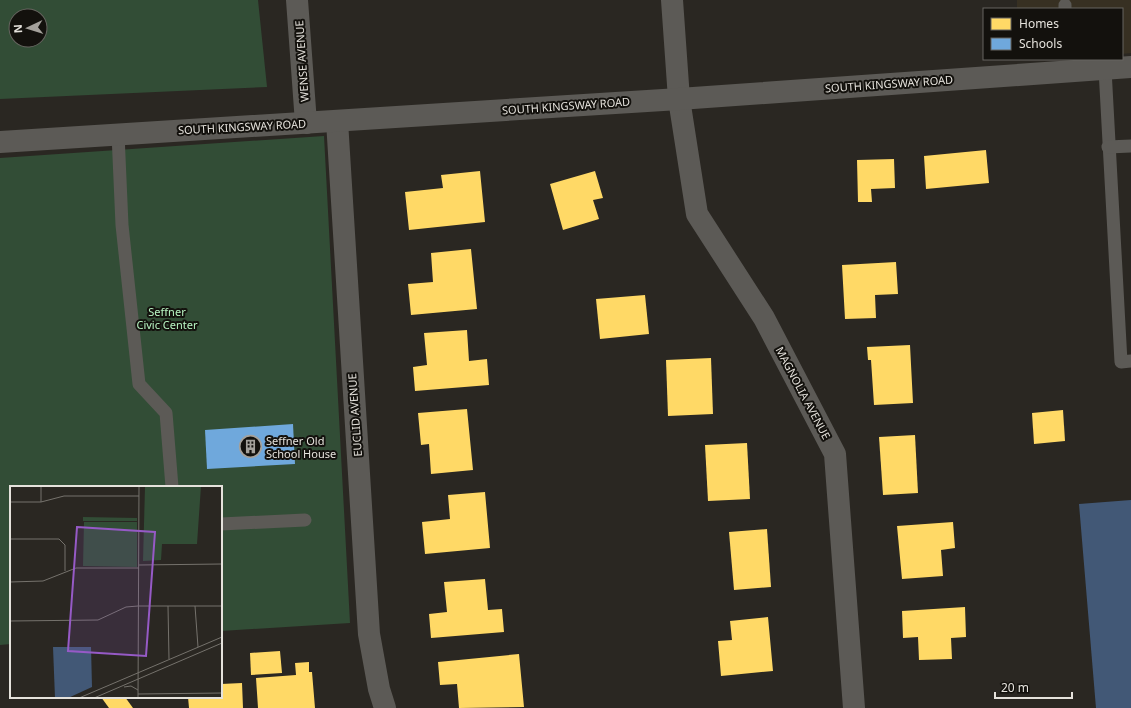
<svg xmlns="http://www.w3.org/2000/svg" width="1131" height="708" font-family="'Noto Sans',sans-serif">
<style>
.built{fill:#373022}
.green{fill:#324d36;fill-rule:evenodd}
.water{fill:#425876}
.homes{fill:#ffd966}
.schools{fill:#6fa8dc}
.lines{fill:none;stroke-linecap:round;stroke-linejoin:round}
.service{stroke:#5c5a56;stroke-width:13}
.minor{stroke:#5c5a56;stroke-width:22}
.tertiary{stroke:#5c5a56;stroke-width:22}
.labels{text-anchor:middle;stroke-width:4;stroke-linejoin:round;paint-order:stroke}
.street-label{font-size:11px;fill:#e5e2dc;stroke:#13110d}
.park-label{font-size:11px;fill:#b8f5c3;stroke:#13110d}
.poi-label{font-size:11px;fill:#e5e2dc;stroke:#13110d;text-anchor:start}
.inset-road{fill:none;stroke:#75726c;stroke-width:1}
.view{fill:#965ac6;fill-opacity:0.15;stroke:#965ac6;stroke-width:2}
.inset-edge{fill:none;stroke:#e5e2dc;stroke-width:2}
</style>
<rect width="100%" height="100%" fill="#2a2722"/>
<!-- built -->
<path class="built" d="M1017 0H1131V53L1122 54V9H1017Z"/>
<!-- green -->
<g class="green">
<path d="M0 0H258L267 87 0 99ZM16 16H40V40H16Z"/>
<path d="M324 136 350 623 221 631V487H11V644L0 645V158Z"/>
</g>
<!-- water -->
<path class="water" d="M1131 500V708H1096L1079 504Z"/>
<!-- homes -->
<g class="homes">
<path d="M986 150 989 183 926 189 924 156Z"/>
<path d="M894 159 895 188 871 189 872 202H858L857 160Z"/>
<path d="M480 171 485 222 409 230 405 192 443 188 441 175Z"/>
<path d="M595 171 603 198 593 200 599 219 563 230 550 184Z"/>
<path d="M471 249 477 309 411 315 408 284 433 282 431 253Z"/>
<path d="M896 262 898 294 875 295 876 318 845 319 842 265Z"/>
<path d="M645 295 649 334 600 339 596 299Z"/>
<path d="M467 330 469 361 487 359 489 385 415 391 413 367 427 365 424 333Z"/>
<path d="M910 345 913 403 874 405 871 360H868L867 347Z"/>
<path d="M711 358 713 414 668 416 666 360Z"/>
<path d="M467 409 473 470 431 474 429 444 421 445 418 413Z"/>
<path d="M1063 410 1065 441 1034 444 1032 413Z"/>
<path d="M915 435 918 493 883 495 879 437Z"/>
<path d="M747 443 750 499 708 501 705 445Z"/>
<path d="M485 492 490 548 425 554 422 522 450 519 448 495Z"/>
<path d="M953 522 955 548 941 550 943 576 902 579 897 526Z"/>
<path d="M767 529 771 587 734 590 729 532Z"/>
<path d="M485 579 488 610 502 609 504 632 431 638 429 614 447 612 444 582Z"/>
<path d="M965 607 966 637 951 638 952 659 919 660 918 637 903 638 902 611Z"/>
<path d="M768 617 773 671 721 676 718 641 732 640 730 621Z"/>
<path d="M280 651 282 673 251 675 250 653Z"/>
<path d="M519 654 524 707 459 708 457 684 440 685 438 662Z"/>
<path d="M309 662V672H312L315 708H258L256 678 296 675 295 663Z"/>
<path d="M242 683 243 708H189L188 697H221V684Z"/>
<path d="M101 697H125L133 708H109Z"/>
</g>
<!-- schools -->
<path class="schools" d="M293 424 295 464 207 469 205 430Z"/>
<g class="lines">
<!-- service -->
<g class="service">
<path d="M1065 5V9"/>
<path d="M1105 69 1121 362 1131 361"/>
<path d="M118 134 122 225 139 384 166 413 172 487"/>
<path d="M1108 147 1131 146"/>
<path d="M221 524 305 520"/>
</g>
<!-- minor -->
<g class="minor">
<path d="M297 0 306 123"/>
<path d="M672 0 679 99 697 214 764 318 835 454 854 708"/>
<path d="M337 121 369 634 379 689 385 708"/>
</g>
<!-- tertiary -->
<path class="tertiary" d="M0 142 679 99 1131 67"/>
</g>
<!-- icons -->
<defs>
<symbol id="building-ring" viewBox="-11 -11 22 22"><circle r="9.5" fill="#13110d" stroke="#a4a19b" stroke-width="1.5"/><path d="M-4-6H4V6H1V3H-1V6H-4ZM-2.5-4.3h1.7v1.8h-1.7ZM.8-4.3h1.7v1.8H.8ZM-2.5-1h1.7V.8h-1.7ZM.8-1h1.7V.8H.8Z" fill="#a4a19b"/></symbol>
</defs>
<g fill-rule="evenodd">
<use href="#building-ring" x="238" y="434" width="25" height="25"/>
</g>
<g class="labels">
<!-- street labels -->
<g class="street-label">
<text transform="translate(302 61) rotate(-94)" y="4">WENSE AVENUE</text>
<text transform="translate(889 84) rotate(-4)" y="4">SOUTH KINGSWAY ROAD</text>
<text transform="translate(566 106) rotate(-4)" y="4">SOUTH KINGSWAY ROAD</text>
<text transform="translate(242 127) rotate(-3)" y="4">SOUTH KINGSWAY ROAD</text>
<text transform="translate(803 393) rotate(62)" y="4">MAGNOLIA AVENUE</text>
<text transform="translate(355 415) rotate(-94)" y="4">EUCLID AVENUE</text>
</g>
<!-- park labels -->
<g class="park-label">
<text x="167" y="316">Seffner<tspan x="167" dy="13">Civic Center</tspan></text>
</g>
<!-- poi labels -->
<g class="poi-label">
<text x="266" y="445">Seffner Old<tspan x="266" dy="13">School House</tspan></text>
</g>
</g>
<!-- overview -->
<g transform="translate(10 486)">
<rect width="212" height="212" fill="#2a2722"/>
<path d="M191 0 187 58H152L151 74 133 75 135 1ZM73 31 127 32V35H73ZM74 36H127V81L73 80Z" fill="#324d36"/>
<path d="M43 161H81L82 201 58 212H45Z" fill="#425876"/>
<path class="inset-road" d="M31 0V16M0 16H31L54 10H129M0 53H49L55 59V85M129 79 212 78M0 96 33 95 66 82H129M158 120 159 173M185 120 188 161M0 135 88 134 116 121 128 120H212M114 201 121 200 128 204M128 208 212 207M69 212 212 151M84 212 212 157M128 212 129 0"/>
<path class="view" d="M67 41 145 46 136 170 58 165Z"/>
<rect width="212" height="212" class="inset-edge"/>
</g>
<!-- legend -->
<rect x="983" y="8" width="140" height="52" fill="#13110d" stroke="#676560"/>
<rect x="991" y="18" width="20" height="12" fill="#ffd966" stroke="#676560"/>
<text x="1019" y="28" font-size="12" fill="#e5e2dc">Homes</text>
<rect x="991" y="38" width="20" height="12" fill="#6fa8dc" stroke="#676560"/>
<text x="1019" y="48" font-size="12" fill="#e5e2dc">Schools</text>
<!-- north arrow -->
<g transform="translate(28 28) rotate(266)"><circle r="19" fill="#13110d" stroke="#676560"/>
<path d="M0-3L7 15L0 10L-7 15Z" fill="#a4a19b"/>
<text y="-6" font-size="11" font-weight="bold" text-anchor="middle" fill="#e5e2dc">N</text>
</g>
<!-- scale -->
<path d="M995 692v6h77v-6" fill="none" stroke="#e5e2dc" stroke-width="2"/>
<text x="1001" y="692" font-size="12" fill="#e5e2dc" stroke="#13110d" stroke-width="3" paint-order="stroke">20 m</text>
</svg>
